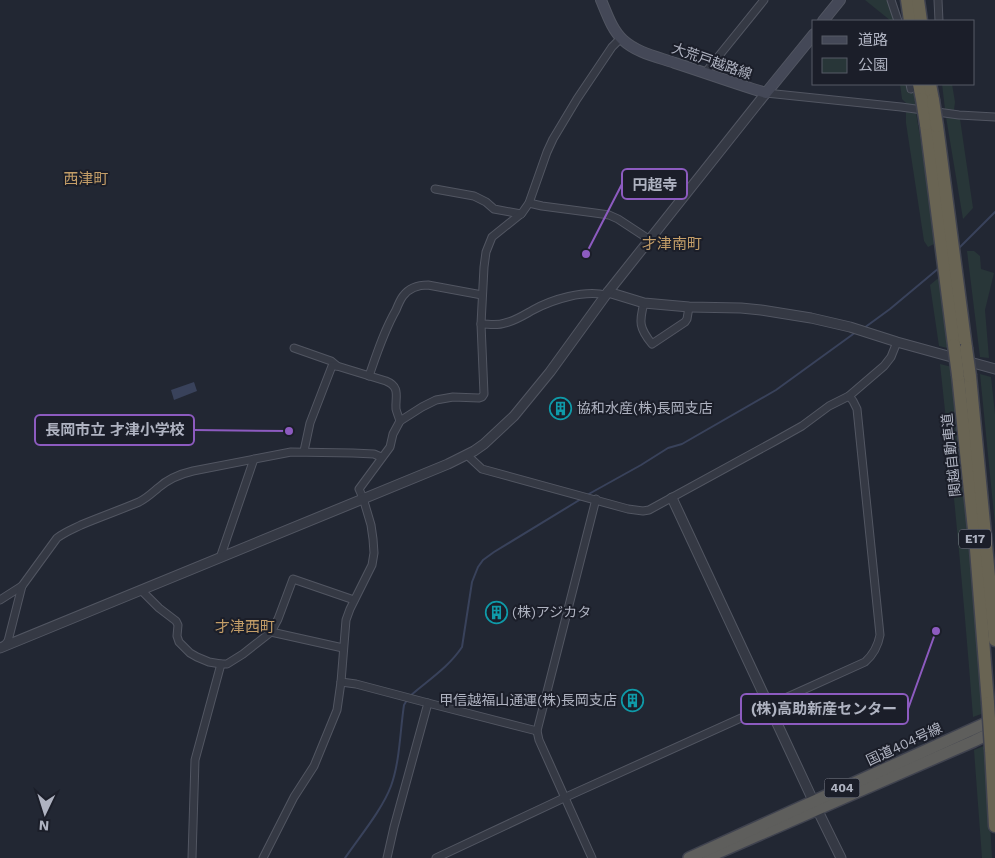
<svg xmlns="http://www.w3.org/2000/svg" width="995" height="858" font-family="'Work Sans','Noto Sans JP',sans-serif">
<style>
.green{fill:#283638}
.water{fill:#39425b}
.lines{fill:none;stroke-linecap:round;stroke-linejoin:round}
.stream{stroke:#39425b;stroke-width:2}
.minor-casing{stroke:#525662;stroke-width:9}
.tertiary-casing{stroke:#525662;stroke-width:11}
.secondary-casing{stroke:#525662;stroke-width:12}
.trunk-casing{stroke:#40434f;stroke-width:14}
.motorway-casing{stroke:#40434f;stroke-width:15}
.minor{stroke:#353944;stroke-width:7}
.tertiary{stroke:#353944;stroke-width:9}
.secondary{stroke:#444857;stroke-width:10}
.trunk{stroke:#5e5e5c;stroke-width:11}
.motorway{stroke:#696453;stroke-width:12}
.motorway-bridge-casing{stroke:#40434f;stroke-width:15;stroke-linecap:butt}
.motorway-bridge{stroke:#696453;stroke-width:12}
.labels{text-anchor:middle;stroke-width:4;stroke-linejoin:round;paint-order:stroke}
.shield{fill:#1b1e29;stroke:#838693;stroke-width:1}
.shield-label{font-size:12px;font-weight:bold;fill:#afb3c1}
.street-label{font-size:14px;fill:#afb3c1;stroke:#1b1e29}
.poi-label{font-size:14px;fill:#afb3c1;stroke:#1b1e29;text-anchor:start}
.neighbourhood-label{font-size:15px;fill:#c49e68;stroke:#1b1e29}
.leader{fill:none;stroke:#8d5bc0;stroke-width:2}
.callout-dot{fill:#8d5bc0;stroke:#1b1e29;stroke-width:2}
.callout{fill:#1b1e29;stroke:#8d5bc0;stroke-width:2}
.callout-label{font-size:15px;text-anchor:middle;font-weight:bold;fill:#afb3c1}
</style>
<rect width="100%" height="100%" fill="#222733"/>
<!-- green -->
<g class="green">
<path d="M865 0H889L895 21H891Z"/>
<path d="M900 84H911L915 88 917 105H908L902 99Z"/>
<path d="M942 84H952L955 102 954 110 945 109Z"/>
<path d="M906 112 916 113 938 242 928 247 924 241 906 123Z"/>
<path d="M946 117 960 119 973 208 963 219Z"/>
<path d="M967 251H974L980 256 981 269 994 273 985 310 989 358 980 357Z"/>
<path d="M942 275 951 349 939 346 930 285Z"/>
<path d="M940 364 952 367 975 599 984 713 973 717C964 599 953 481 940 364Z"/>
<path d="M980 374 991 377 995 414V525Z"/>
<path d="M986 745 992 858H982L974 750Z"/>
</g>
<!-- water -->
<path class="water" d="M194 382 197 391 174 400 171 390Z"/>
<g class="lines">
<!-- stream -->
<g class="stream">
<path d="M958 249 995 212"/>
<path d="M864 328 890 309 939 268"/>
<path d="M587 495 641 465 668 448 682 444 776 390 856 332"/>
<path d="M410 696C427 681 449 667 462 647L472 582 478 567 483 560 494 552 581 499"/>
<path d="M345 858C360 836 382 810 391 786 400 761 400 731 404 705L407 700"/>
</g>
<defs>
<g id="minor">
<path d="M891 0 898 21"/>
<path d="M938 0 939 21"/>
<path d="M705 73 764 0"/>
<path d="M910 84 911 89"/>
<path d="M766 93 901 107 959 115 995 117"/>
<path d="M435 189 474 196 486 202 494 209 521 214"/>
<path d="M529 203 542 206 595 213 609 215 618 219 650 240"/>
<path d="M644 303C639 322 639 328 652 344L685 322 687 319 689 307"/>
<path d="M481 324C489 324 497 326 505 323 515 321 524 315 533 310 553 299 584 290 606 295"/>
<path d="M294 348 331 361 337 366"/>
<path d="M369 376C377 353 384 331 396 310 398 305 400 300 403 296 409 288 419 285 428 285L482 295"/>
<path d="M304 451 310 423 332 366H337L386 381C401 387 395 397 396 409 397 413 399 418 400 421"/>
<path d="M467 455 482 469 628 509 643 511 649 510 777 440 802 426 829 406 849 396 884 366 891 357 897 342"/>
<path d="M220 558 254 459"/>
<path d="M141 590 159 608 176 621 178 625 177 636 179 642 190 653 197 657 209 662 221 664H227L243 654 271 632 278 619 293 579 354 600"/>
<path d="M0 600 22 586"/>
<path d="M271 632 343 648"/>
<path d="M4 646 8 641 22 586 57 538C65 532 73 529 81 525 100 517 120 510 139 502 147 498 152 493 158 488 168 479 180 474 193 471L291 452 353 453 374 454 381 457"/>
<path d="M341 682 356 684 428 703 394 827 387 858"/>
<path d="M428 703 537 731"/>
<path d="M192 858 195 760 221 664"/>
<path d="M263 858 294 797 314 766 337 710 341 682 346 620 350 609 372 565 374 553 373 539 371 525 363 498 359 489 390 447 393 434 400 421 422 407 436 400 453 397 479 398 482 397 484 394 481 324 484 267 486 252 492 237 522 213 529 203 547 152 553 139 577 99 612 47 621 38"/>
<path d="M436 858 566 797 865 662C874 654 878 646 880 635L857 409 853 401 849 396"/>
<path d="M592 858 539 740 537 731 596 499"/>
</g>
<g id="tertiary">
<path d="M608 292 644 303 689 307 741 308 761 310 811 318 850 327 897 342 995 369"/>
<path d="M672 498 817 809 841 858"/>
<path d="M0 648 448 464 474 451 484 444 514 416 550 372 608 292 766 93"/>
</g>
<g id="secondary">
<path d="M601 0C607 14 612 30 623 40 637 53 658 57 675 63 706 73 736 84 766 93L814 34"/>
<path d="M823 21 840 0"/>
</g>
<g id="trunk">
<path d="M708 857 974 741 995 731"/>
<path d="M689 858 995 719"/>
</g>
<g id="motorway">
<path d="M907 0 910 21"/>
<path d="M918 0 921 21"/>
<path d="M919 84 922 99"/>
<path d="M930 84 933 100"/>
<path d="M926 124 954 345"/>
<path d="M937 126 966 348"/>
<path d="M958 375 976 549 988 703"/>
<path d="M970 376 995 640"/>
<path d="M991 749 995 826"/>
</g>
</defs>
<!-- minor casing -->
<use href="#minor" class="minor-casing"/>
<!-- tertiary casing -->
<use href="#tertiary" class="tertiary-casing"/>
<!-- secondary casing -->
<use href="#secondary" class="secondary-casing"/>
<!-- trunk casing -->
<use href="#trunk" class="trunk-casing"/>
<!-- motorway casing -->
<use href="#motorway" class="motorway-casing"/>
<!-- minor -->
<use href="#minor" class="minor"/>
<!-- tertiary -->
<use href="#tertiary" class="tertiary"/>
<!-- secondary -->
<use href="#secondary" class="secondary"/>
<!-- trunk -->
<use href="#trunk" class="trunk"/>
<!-- motorway -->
<use href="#motorway" class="motorway"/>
<defs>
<g id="motorway-bridge">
<path d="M922 99 926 124"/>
<path d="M933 100 937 126"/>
<path d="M954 345 958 375"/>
<path d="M966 348 970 376"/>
<path d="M988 703 991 749"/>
</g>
</defs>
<!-- motorway-bridge casing -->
<use href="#motorway-bridge" class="motorway-bridge-casing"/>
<!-- motorway-bridge -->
<use href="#motorway-bridge" class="motorway-bridge"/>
</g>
<!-- icons -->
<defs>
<symbol id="building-ring" viewBox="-11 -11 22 22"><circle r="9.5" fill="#1b1e29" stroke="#0f9aa8" stroke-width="1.5"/><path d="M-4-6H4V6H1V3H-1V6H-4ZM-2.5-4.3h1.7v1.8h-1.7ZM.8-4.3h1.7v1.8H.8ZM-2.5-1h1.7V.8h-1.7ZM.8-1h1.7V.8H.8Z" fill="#0f9aa8"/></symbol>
</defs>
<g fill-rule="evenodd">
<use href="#building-ring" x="548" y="396" width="25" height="25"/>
<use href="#building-ring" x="484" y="600" width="25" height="25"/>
<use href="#building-ring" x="620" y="688" width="25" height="25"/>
</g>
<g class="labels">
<!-- shield labels -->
<g class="shield">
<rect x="959" y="529.5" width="32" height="19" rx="4"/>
<rect x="824.5" y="778.5" width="35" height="19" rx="4"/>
</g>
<g class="shield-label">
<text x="975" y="543">E17</text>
<text x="842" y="792">404</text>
</g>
<!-- street labels -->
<g class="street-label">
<text transform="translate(712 61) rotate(19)" y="5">大荒戸越路線</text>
<text transform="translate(951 455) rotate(-96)" y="5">関越自動車道</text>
<text transform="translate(904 744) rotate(-25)" y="5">国道404号線</text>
</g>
<!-- poi labels -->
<g class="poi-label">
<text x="577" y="413">協和水産(株)長岡支店</text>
<text x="512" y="617">(株)アジカタ</text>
<text x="617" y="705" text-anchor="end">甲信越福山通運(株)長岡支店</text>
</g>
<!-- neighbourhood labels -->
<g class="neighbourhood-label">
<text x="86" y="184">西津町</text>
<text x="672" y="249">才津南町</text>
<text x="245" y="632">才津西町</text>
</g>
</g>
<!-- callouts -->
<path class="leader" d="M586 254L622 184M289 431L194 430M936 631L908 709"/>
<g class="callout-dot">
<circle cx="586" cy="254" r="5"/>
<circle cx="289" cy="431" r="5"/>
<circle cx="936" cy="631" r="5"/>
</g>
<g class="callout">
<rect x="622" y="169" width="65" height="30" rx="5"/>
<rect x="35" y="415" width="159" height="30" rx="5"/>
<rect x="741" y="694" width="167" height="30" rx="5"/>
</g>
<g class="callout-label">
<text x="655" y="190">円超寺</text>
<text x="115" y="435">長岡市立 才津小学校</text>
<text x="824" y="714">(株)高助新産センター</text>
</g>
<!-- legend -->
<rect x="812" y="20" width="162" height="65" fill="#1b1e29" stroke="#565a66"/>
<rect x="822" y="36" width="25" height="8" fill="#444857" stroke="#565a66"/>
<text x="858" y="45" font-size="15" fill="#afb3c1">道路</text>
<rect x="822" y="58" width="25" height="15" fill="#283638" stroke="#565a66"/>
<text x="858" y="70" font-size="15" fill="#afb3c1">公園</text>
<!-- north arrow -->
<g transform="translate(45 813) rotate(184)" stroke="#1b1e29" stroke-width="4" paint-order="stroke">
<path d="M0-4L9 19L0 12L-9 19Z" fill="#afb3c1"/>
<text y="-8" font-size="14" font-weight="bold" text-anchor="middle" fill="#afb3c1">N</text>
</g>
</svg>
